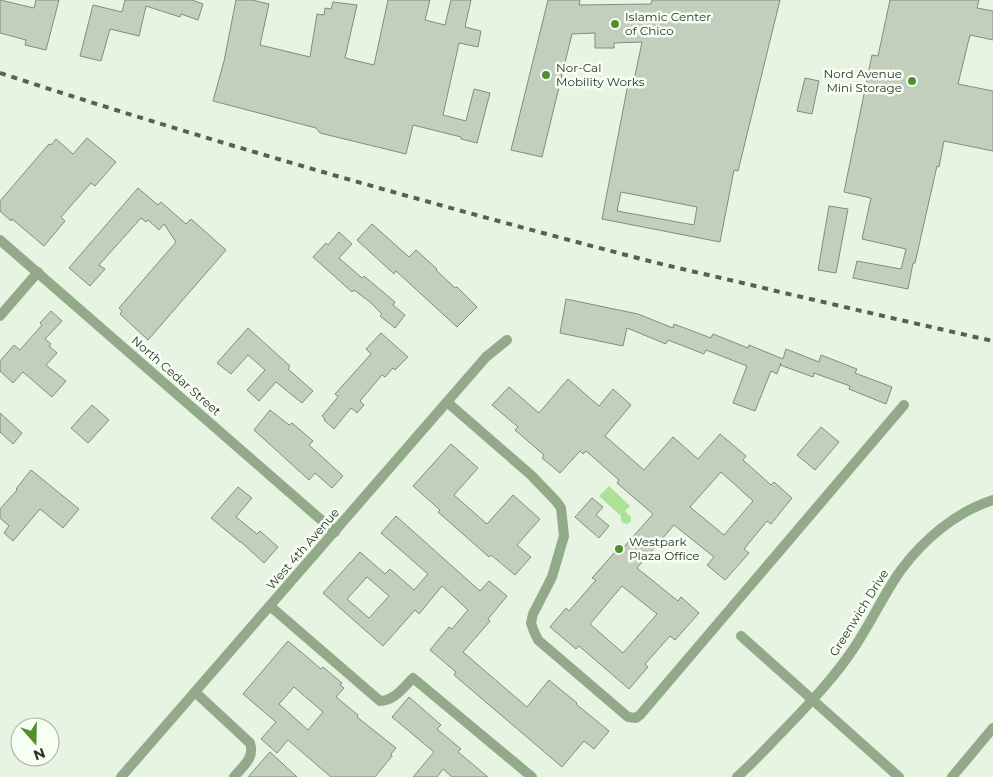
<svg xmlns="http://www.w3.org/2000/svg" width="993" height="777" font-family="Montserrat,sans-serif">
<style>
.water{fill:#ace295}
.building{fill:#c2cfbc;stroke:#828e7d;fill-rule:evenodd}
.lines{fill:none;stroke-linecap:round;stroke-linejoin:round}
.street{stroke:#93aa8a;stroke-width:10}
.rail{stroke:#585f56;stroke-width:4;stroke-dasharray:6 6;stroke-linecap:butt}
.poi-dot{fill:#508f30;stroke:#f7fff4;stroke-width:2}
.labels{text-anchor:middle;stroke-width:5;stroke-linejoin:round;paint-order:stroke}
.poi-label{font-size:12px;fill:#2e332c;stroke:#f7fff4;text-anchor:start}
.street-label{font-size:12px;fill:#2e332c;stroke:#f7fff4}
</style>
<rect width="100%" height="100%" fill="#e6f4e1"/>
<!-- water -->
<path class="water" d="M609 486 630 506 625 511 631 517V521L628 524 623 523 621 520V516L599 496Z"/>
<!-- building -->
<g class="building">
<path d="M0 0 34 8 36 0H59L46 50 25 45 26 40 0 33Z"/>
<path d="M125 0H192L203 4 198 20 181 14 180 17 146 6 139 36 110 29 101 61 80 56 93 5 122 12Z"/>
<path d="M236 0H252L269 4 260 45 310 57 317 14 324 15 325 8 331 9 333 2 357 5 345 58 374 65 388 0H430L425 20 445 25 451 0H471L465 27 481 31 478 47 459 43 443 115 466 121 474 89 490 93 477 143 461 139V137L413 125 406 154 320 133 316 128 213 101 224 61Z"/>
<path d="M548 0H580L579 5 651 4 652 0H780L738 171 734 170 720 242 602 219 628 84 633 85 642 42 614 43V48H595V33L572 34 542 157 511 150ZM621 192 697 207 694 225 617 211Z"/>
<path d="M890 0H979L977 8 993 11V40L970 35 958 84 993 91V151L944 141 939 167 937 166 915 263H913L908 289 853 278 857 261 901 269 906 249 862 239 871 198 844 192 872 55 878 56Z"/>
<path d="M805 78 819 81 812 114 797 111Z"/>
<path d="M87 138 116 162 95 186 91 183 61 217 65 221 44 246 12 219 11 221 0 211V201L49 144 51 145 56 139 73 154Z"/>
<path d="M138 188 158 205 161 202 186 224 191 219 226 250 148 340 120 314 122 311 119 308 176 242 164 224 159 230 148 220 146 222 141 218 99 265 105 269 90 286 69 268Z"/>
<path d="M829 206 848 209 836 273 818 270Z"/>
<path d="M372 224 409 257 416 250 437 269 436 270 455 288 457 287 477 307 457 327 396 271 394 274 357 240Z"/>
<path d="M339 232 352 244 339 258 362 278 364 276 395 302 393 305 405 315 395 328 380 316 382 314 370 302 354 290 352 292 313 257 326 243 328 245Z"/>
<path d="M566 299 638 314 673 328 674 324 711 338 713 334 748 348 749 345 783 359 786 349 819 362 821 355 857 369 855 373 892 387 886 404 849 389 850 386 814 373 813 377 780 365 781 363 777 374 771 371 755 411 733 403 747 366 706 350 704 354 668 340 666 344 627 328 623 346 560 333Z"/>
<path d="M51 311 62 321 45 339 51 344 49 346 57 353 46 365 66 381 52 397 23 372 13 383 0 371V361L14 345 20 350 42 325 40 323Z"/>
<path d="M248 328 290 366 288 369 313 391 302 403 276 382 259 401 247 390 265 370 248 355 231 374 217 363Z"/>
<path d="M381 333 408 357 395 370 393 368 385 377 382 375 360 401 364 405 357 413 351 408 334 429 324 420 325 419 322 416 338 397 335 394 371 354 366 349Z"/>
<path d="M568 379 599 406 613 389 631 405 605 436 644 470 673 437 698 459 720 434 746 456 743 460 771 485 774 482 792 498 771 524 767 521 744 549 749 553 725 580 707 565 714 557 674 525 637 568 678 601 681 597 699 613 675 640 670 636 645 664 648 667 629 689 579 646 576 649 550 627 566 608 569 611 596 580 592 578 615 552 614 551 620 543 624 547 653 514 617 483 619 480 586 451 583 454 580 451 560 473 542 458 544 455 515 430 518 427 492 405 509 387 539 413ZM721 472 753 501 724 535 690 507ZM622 586 657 614 623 653 590 624Z"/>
<path d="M92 405 109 420 88 443 71 428Z"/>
<path d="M270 410 289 425 292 423 313 441 309 445 343 476 332 488 315 473 309 480 254 430Z"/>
<path d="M0 413 22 433 13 444 0 432Z"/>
<path d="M821 427 839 442 815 470 797 455Z"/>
<path d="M451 444 478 468 454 495 487 524 513 495 540 519 517 545 531 557 515 575 491 555 489 557 438 512 440 510 413 486Z"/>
<path d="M31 470 79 509 63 528 40 509 13 541 4 533 9 526 0 518V509L17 490 16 489Z"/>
<path d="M238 487 252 498 236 517 257 534 260 531 278 547 264 563 241 542H240L211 518Z"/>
<path d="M592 498 603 507 596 515 609 526 599 538 575 517Z"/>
<path d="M396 516 480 591 489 581 507 596 488 619 490 621 463 652 527 707 549 680 577 703 576 704 609 731 594 749 584 741 562 767 454 675 456 672 430 650 449 627 452 629 468 610 442 586 419 614 415 610 383 646 323 593 360 552 385 574 390 569 414 590 428 574 381 533ZM367 577 389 596 369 618 347 599Z"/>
<path d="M288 641 321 669 323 667 342 683 340 685 344 688 336 697 358 715 357 717 396 748 391 754 392 756 375 777H331L288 740 277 753 261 739 276 722 243 694ZM294 687 323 712 308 730 279 704Z"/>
<path d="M409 697 441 725 437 729 461 749 458 752 488 777H452L443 769 437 777H413L434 752 392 717Z"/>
<path d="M270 752 297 777H248Z"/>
</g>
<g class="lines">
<!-- street -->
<g class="street">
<path d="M0 240 335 532"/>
<path d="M0 316 38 272"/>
<path d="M447 402 531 475 556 501 561 508 564 536 552 577 533 614 531 623 533 629 538 640 628 717 636 718 640 715 904 405"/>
<path d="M270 606 380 701C394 701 404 687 413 678L532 777"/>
<path d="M741 636 899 777"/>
<path d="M195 692 250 743C255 758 243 766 234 777"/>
<path d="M121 777 486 357 507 340"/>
<path d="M737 777C754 762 769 745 785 729 807 706 829 683 847 658 868 630 881 598 901 570 924 539 956 512 993 500"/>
<path d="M952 777 993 728"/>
</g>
<!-- rail -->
<path class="rail" d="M0 73C208 141 419 201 630 256 679 269 728 279 776 291 849 308 921 325 993 341"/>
</g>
<!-- markers -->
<g class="poi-dot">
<circle cx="615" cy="24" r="5"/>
<circle cx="546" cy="75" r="5"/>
<circle cx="912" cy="81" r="5"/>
<circle cx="619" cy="549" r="5"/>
</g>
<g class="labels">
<!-- poi labels -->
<g class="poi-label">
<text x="625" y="21">Islamic Center<tspan x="625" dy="14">of Chico</tspan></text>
<text x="556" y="72">Nor-Cal<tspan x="556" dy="14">Mobility Works</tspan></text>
<text x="902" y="78" text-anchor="end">Nord Avenue<tspan x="902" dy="14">Mini Storage</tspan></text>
<text x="629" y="546">Westpark<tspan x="629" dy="14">Plaza Office</tspan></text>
</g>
<!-- street labels -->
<g class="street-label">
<text transform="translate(176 376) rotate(41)" y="4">North Cedar Street</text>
<text transform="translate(303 549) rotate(-49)" y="4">West 4th Avenue</text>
<text transform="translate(859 613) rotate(-58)" y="4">Greenwich Drive</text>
</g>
</g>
<!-- north arrow -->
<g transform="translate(35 742) rotate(160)"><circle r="24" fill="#f7fff4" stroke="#a7ada4"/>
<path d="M0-4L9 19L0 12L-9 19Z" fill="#508f30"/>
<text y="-8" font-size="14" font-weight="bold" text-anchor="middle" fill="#2e332c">N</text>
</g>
</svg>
